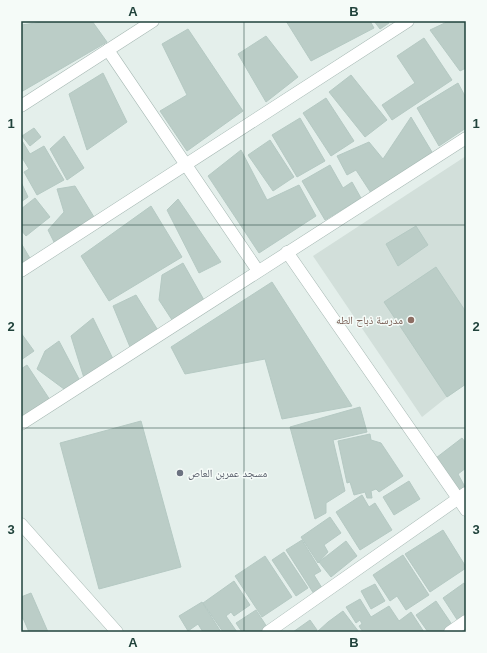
<svg xmlns="http://www.w3.org/2000/svg" width="487" height="653" font-family="Helvetica,'Noto Naskh Arabic',sans-serif">
<style>
.built{fill:#d2dfda}
.building{fill:#bbcdc7;stroke:#b5c9c3}
.lines{fill:none;stroke-linecap:round;stroke-linejoin:round}
.street-casing{stroke:#a6b8b3;stroke-width:13}
.street{stroke:#fff;stroke-width:12}
.grid{fill:none;stroke:#21433c;stroke-width:1;stroke-opacity:0.55}
.education-dot{fill:#8d6e63;stroke:#f5fbf8;stroke-width:1.5}
.worship-dot{fill:#6b7280;stroke:#f5fbf8;stroke-width:1.5}
.labels{text-anchor:middle;stroke-width:3;stroke-linejoin:round;paint-order:stroke}
.education-label{font-size:11px;fill:#785e54;stroke:#f5fbf8;text-anchor:end}
.worship-label{font-size:11px;fill:#5b616d;stroke:#f5fbf8;text-anchor:start}
.neatline{fill:none;stroke:#21433c;stroke-width:1.5}
.grid-label{font-size:13px;text-anchor:middle;font-weight:bold;fill:#21433c}
</style>
<rect width="100%" height="100%" fill="#e4efeb"/>
<!-- built -->
<path class="built" d="M466 156V384L447 397 422 417 313 256Z"/>
<!-- building -->
<g class="building">
<path d="M50 21H92L107 42 21 92V25Z"/>
<path d="M286 21H370L374 28 311 61Z"/>
<path d="M374 21H387L389 23 380 29Z"/>
<path d="M449 21H466V68L460 71 430 30Z"/>
<path d="M188 29 243 111 187 151 160 111 187 95 162 44Z"/>
<path d="M266 36 298 77 266 102 238 54Z"/>
<path d="M424 38 452 80 392 120 382 105 415 83 397 56Z"/>
<path d="M103 73 127 122 87 150 69 94Z"/>
<path d="M351 75 387 120 365 137 329 92Z"/>
<path d="M458 83 466 98V128L439 146 417 108Z"/>
<path d="M326 98 354 141 331 156 303 113Z"/>
<path d="M411 117 432 152 371 193 356 170 347 175 337 156 369 142 383 159Z"/>
<path d="M300 118 325 161 297 177 272 135Z"/>
<path d="M34 128 41 137 30 146 22 136Z"/>
<path d="M64 136 84 168 67 180 50 149Z"/>
<path d="M21 139 30 154 44 146 64 180 37 195 24 172 29 169 21 156Z"/>
<path d="M270 140 294 177 273 191 248 155Z"/>
<path d="M241 150 267 200 299 185 316 216 259 253 208 176Z"/>
<path d="M330 165 343 188 352 182 361 198 325 220 302 181Z"/>
<path d="M21 182 28 197 21 202Z"/>
<path d="M75 186 94 217 55 244 48 230 64 212 57 189Z"/>
<path d="M35 198 50 217 26 236 21 230V209Z"/>
<path d="M178 199 221 262 199 273 167 210Z"/>
<path d="M151 206 182 257 109 301 81 256Z"/>
<path d="M416 226 428 245 398 266 386 244Z"/>
<path d="M21 243 31 260 21 266Z"/>
<path d="M183 263 204 300 174 323 159 300 162 275Z"/>
<path d="M436 267 466 312V384L447 397 384 302Z"/>
<path d="M272 282 352 406 282 419 265 359 185 374 171 347Z"/>
<path d="M136 295 159 332 130 347 113 306Z"/>
<path d="M93 318 114 361 84 378 71 336Z"/>
<path d="M21 333 34 351 21 360Z"/>
<path d="M59 341 79 379 68 392 37 369 45 351Z"/>
<path d="M27 365 50 400 21 418V369Z"/>
<path d="M360 407 367 432 333 440 345 491 326 503V513L315 519 290 427Z"/>
<path d="M141 421 181 567 99 589 60 443Z"/>
<path d="M370 434 371 440 381 443 403 476 379 492 376 489 371 491 372 498H367L365 492 354 495 350 482 347 483 338 441Z"/>
<path d="M462 438 466 443V468L458 474 465 487 453 493 432 461Z"/>
<path d="M409 481 420 499 394 515 383 497Z"/>
<path d="M362 495 369 507 375 503 392 530 360 550 336 512Z"/>
<path d="M330 517 341 533 324 545 328 552 318 563 301 537Z"/>
<path d="M443 530 466 567V568L430 592 405 554Z"/>
<path d="M302 540 321 571 314 575 322 588 314 594 286 550Z"/>
<path d="M346 541 357 556 331 577 319 562Z"/>
<path d="M284 552 308 588 296 596 272 560Z"/>
<path d="M403 555 429 595 406 610 397 596 390 601 373 575Z"/>
<path d="M265 556 292 597 262 617 235 576Z"/>
<path d="M234 581 250 605 234 616 231 612 226 616 237 632H223L203 603Z"/>
<path d="M464 583 466 586V615L458 621 443 598Z"/>
<path d="M375 584 385 601 371 609 361 591Z"/>
<path d="M31 593 48 632H28H29L23 618 21 619V597Z"/>
<path d="M360 599 371 617 389 606 399 621 411 612 424 632H363L359 626 362 624 360 620 356 623 346 607Z"/>
<path d="M436 601 453 626 443 632H428L416 615Z"/>
<path d="M202 602 221 632H203L198 624 188 631 179 616Z"/>
<path d="M256 610 267 627 259 632H242L236 623Z"/>
<path d="M343 611 359 632H317L328 622Z"/>
<path d="M310 620 317 630 315 632H293Z"/>
</g>
<g class="lines">
<defs>
<g id="street">
<path d="M108 50 258 271"/>
<path d="M21 106 153 21"/>
<path d="M287 252 466 510"/>
<path d="M21 271 408 21"/>
<path d="M21 424 466 138"/>
<path d="M21 524 117 632"/>
<path d="M268 632 466 493"/>
<path d="M450 632 466 621"/>
</g>
</defs>
<!-- street casing -->
<use href="#street" class="street-casing"/>
<!-- street -->
<use href="#street" class="street"/>
</g>
<!-- grid -->
<path class="grid" d="M244 21V632M21 225H466M21 428H466"/>
<!-- markers -->
<circle class="education-dot" cx="411" cy="320" r="4"/>
<circle class="worship-dot" cx="180" cy="473" r="4"/>
<g class="labels">
<!-- education labels -->
<g class="education-label">
<text x="403" y="324">مدرسة ذباح الطه</text>
</g>
<!-- worship labels -->
<g class="worship-label">
<text x="188" y="477">مسجد عمربن العاص</text>
</g>
</g>
<!-- border -->
<rect width="487" height="653" fill="none" stroke="#f5fbf8" stroke-width="44"/>
<rect x="22" y="22" width="443" height="609" class="neatline"/>
<g class="grid-label">
<text x="133" y="16">A</text>
<text x="354" y="16">B</text>
<text x="11" y="128">1</text>
<text x="476" y="128">1</text>
<text x="11" y="331">2</text>
<text x="476" y="331">2</text>
<text x="11" y="534">3</text>
<text x="476" y="534">3</text>
<text x="133" y="647">A</text>
<text x="354" y="647">B</text>
</g>
</svg>
